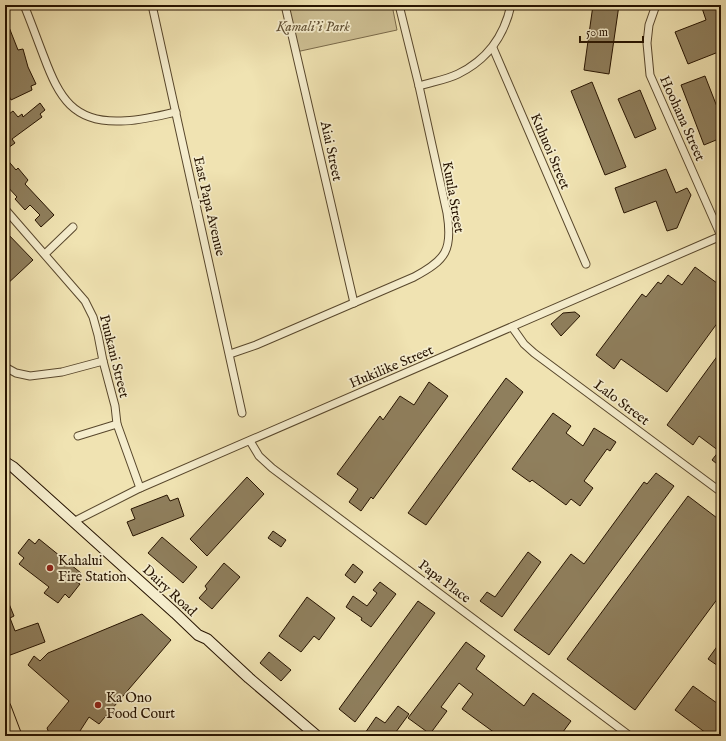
<svg xmlns="http://www.w3.org/2000/svg" width="726" height="741" font-family="'IM FELL English',serif">
<style>
.green{fill:#cec094;stroke:#7a6a4a}
.building{fill:#8f7f5d;stroke:#261300}
.lines{fill:none;stroke-linecap:round;stroke-linejoin:round}
.minor-casing{stroke:#58472c;stroke-width:9}
.secondary-casing{stroke:#261300;stroke-width:12}
.primary-casing{stroke:#261300;stroke-width:13}
.minor{stroke:#f5edcd;stroke-width:7}
.secondary{stroke:#f5edcd;stroke-width:10}
.primary{stroke:#f0e3b2;stroke-width:11}
.poi-dot{fill:#8f2418;stroke:#f5edcd;stroke-width:1.5}
.labels{text-anchor:middle;stroke-width:3.5;stroke-linejoin:round;paint-order:stroke}
.park-label{font-size:14px;font-style:italic;fill:#615034;stroke:#f5edcd}
.street-label{font-size:14px;fill:#261300;stroke:#f5edcd}
.poi-label{font-size:14px;fill:#261300;stroke:#f5edcd;text-anchor:start}
</style>
<rect width="100%" height="100%" fill="#f0e3b2"/>
<filter id="stains"><feTurbulence type="fractalNoise" baseFrequency=".005" numOctaves="4"/><feColorMatrix values="0 0 0 0 .2 0 0 0 0 .09 0 0 0 0 .02 0 0 0 .5 -.17"/></filter>
<radialGradient id="worn" r=".72"><stop offset=".6" stop-color="#630" stop-opacity="0"/><stop offset="1" stop-color="#630" stop-opacity=".3"/></radialGradient>
<!-- green -->
<path class="green" d="M285 5H392L397 30 296 52Z"/>
<!-- building -->
<g class="building">
<path d="M593 5H619L609 74 584 70Z"/>
<path d="M701 5H721V51L688 64 675 32 706 20Z"/>
<path d="M5 17 18 50 23 49 28 67 36 84 31 86 32 90 11 100 5 88Z"/>
<path d="M705 76 721 117V138L704 145 681 85Z"/>
<path d="M592 82 626 167 605 175 571 91Z"/>
<path d="M640 90 656 129 635 138 618 99Z"/>
<path d="M40 103 45 110 40 114 42 117 12 139 15 143 5 150V117L13 111 18 117 22 114 23 117Z"/>
<path d="M5 157 16 170 18 168 28 180 25 184 54 215 41 227 35 220 40 215 30 205 25 210 15 199 17 197 5 184Z"/>
<path d="M666 169 676 193 687 188 691 195 677 228 667 231 656 201 624 213 615 188Z"/>
<path d="M5 231 33 260 5 286Z"/>
<path d="M695 267 721 286V318L667 392 621 359 614 369 596 355 642 294 646 297 658 282 661 284 668 275 682 285Z"/>
<path d="M575 312 580 316 561 336 551 324 563 313Z"/>
<path d="M721 351V467L712 460 719 451 699 436 693 445 667 425Z"/>
<path d="M506 378 523 392 426 525 408 513Z"/>
<path d="M429 382 448 396 373 499 371 497 361 511 349 502 358 489 337 474 380 416 383 420 400 396 414 405Z"/>
<path d="M553 413 571 426 566 433 583 446 594 428 616 442 610 451 607 449 584 481 593 488 580 506 571 499 566 505 532 480 530 482 512 469Z"/>
<path d="M656 473 674 486 549 655 514 630 571 554 584 564 644 482 647 484Z"/>
<path d="M247 477 264 494 207 556 190 539Z"/>
<path d="M167 495 170 501 178 498 184 516 133 536 127 522 135 519 131 509Z"/>
<path d="M688 496 721 521V594L635 710 567 659Z"/>
<path d="M273 531 286 540 281 547 268 538Z"/>
<path d="M162 537 197 567 183 583 148 553Z"/>
<path d="M29 539 35 544 39 539 81 573 75 581 80 584 69 598 65 594 58 603 44 593 49 587 19 564 24 558 18 553Z"/>
<path d="M528 552 541 562 502 617 480 601 487 592 495 597Z"/>
<path d="M224 563 240 577 212 609 199 598 207 589 205 586Z"/>
<path d="M353 564 363 572 355 583 345 575Z"/>
<path d="M380 582 396 594 371 627 361 620 362 618 346 607 353 596 367 606 377 593 373 590Z"/>
<path d="M5 594 14 616 10 618 15 631 38 623 45 642 5 657Z"/>
<path d="M307 597 335 618 319 640 314 636 301 652 279 636Z"/>
<path d="M418 601 435 613 355 722 339 709Z"/>
<path d="M142 614 171 640 99 724 89 717 80 731 82 736H50L47 728 69 701 28 665 34 656 40 661 48 653Z"/>
<path d="M721 641V668L708 659Z"/>
<path d="M466 642 485 656 476 669 524 706 533 693 571 721 560 736H499L462 709 473 694 459 683 441 707 447 711 430 734 408 718Z"/>
<path d="M269 652 291 670 281 681 260 663Z"/>
<path d="M693 686 721 706V727L714 736H710L675 710Z"/>
<path d="M398 706 409 714 393 736H363L376 717 385 723Z"/>
</g>
<g class="lines">
<defs>
<g id="minor">
<path d="M24 5C31 22 37 39 44 57 59 97 73 123 121 121 140 121 158 116 176 112"/>
<path d="M152 5 242 413"/>
<path d="M285 5 354 303"/>
<path d="M656 5 649 25 647 43 650 75 721 236"/>
<path d="M493 48 586 264"/>
<path d="M419 86C431 82 446 80 458 74 487 60 504 37 511 5"/>
<path d="M5 209 85 301 93 317 98 335 103 361 115 406 117 424 140 488"/>
<path d="M45 254 73 227"/>
<path d="M512 327 524 344 534 353 721 492"/>
<path d="M230 354 256 345 414 277C446 260 453 250 447 213L419 86 399 5"/>
<path d="M5 367 16 373 30 376 62 372 103 361"/>
<path d="M78 436 117 424"/>
<path d="M250 441 259 456 272 468 630 736"/>
<path d="M73 522 140 488 721 236"/>
</g>
<path id="secondary" d="M5 462 13 467 175 613 198 635 207 639 249 678 317 736"/>
<path id="primary" d="M5 707 16 736"/>
</defs>
<!-- minor casing -->
<use href="#minor" class="minor-casing"/>
<!-- secondary casing -->
<use href="#secondary" class="secondary-casing"/>
<!-- primary casing -->
<use href="#primary" class="primary-casing"/>
<!-- minor -->
<use href="#minor" class="minor"/>
<!-- secondary -->
<use href="#secondary" class="secondary"/>
<!-- primary -->
<use href="#primary" class="primary"/>
</g>
<!-- markers -->
<g class="poi-dot">
<circle cx="50" cy="568" r="4"/>
<circle cx="98" cy="705" r="4"/>
</g>
<g class="labels">
<!-- park labels -->
<g class="park-label">
<text x="313" y="31">Kamali'i Park</text>
</g>
<!-- street labels -->
<g class="street-label">
<text transform="translate(683 118) rotate(66)" y="5">Hoohana Street</text>
<text transform="translate(332 151) rotate(78)" y="5">Aiai Street</text>
<text transform="translate(551 151) rotate(67)" y="5">Kuhuoi Street</text>
<text transform="translate(454 197) rotate(80)" y="5">Kuula Street</text>
<text transform="translate(210 206) rotate(77)" y="5">East Papa Avenue</text>
<text transform="translate(115 356) rotate(76)" y="5">Puukani Street</text>
<text transform="translate(391 366) rotate(-23)" y="5">Hukilike Street</text>
<text transform="translate(622 402) rotate(37)" y="5">Lalo Street</text>
<text transform="translate(445 581) rotate(37)" y="5">Papa Place</text>
<text transform="translate(170 590) rotate(43)" y="5">Dairy Road</text>
</g>
<!-- poi labels -->
<g class="poi-label">
<text x="58" y="565">Kahalui<tspan x="58" dy="16">Fire Station</tspan></text>
<text x="106" y="702">Ka Ono<tspan x="106" dy="16">Food Court</tspan></text>
</g>
</g>
<!-- margin -->
<rect width="726" height="741" fill="none" stroke="#f0e3b2" stroke-width="20"/>
<rect x="6" y="6" width="714" height="729" fill="none" stroke="#261300" stroke-width="2"/>
<rect x="10" y="10" width="706" height="721" fill="none" stroke="#261300"/>
<!-- scale -->
<path d="M580 36v6h63v-6" fill="none" stroke="#261300" stroke-width="2"/>
<text x="586" y="36" font-size="12" fill="#261300" stroke="#f5edcd" stroke-width="3" paint-order="stroke">50 m</text>
<rect width="100%" height="100%" filter="url(#stains)"/>
<rect width="100%" height="100%" fill="url(#worn)"/>
</svg>
